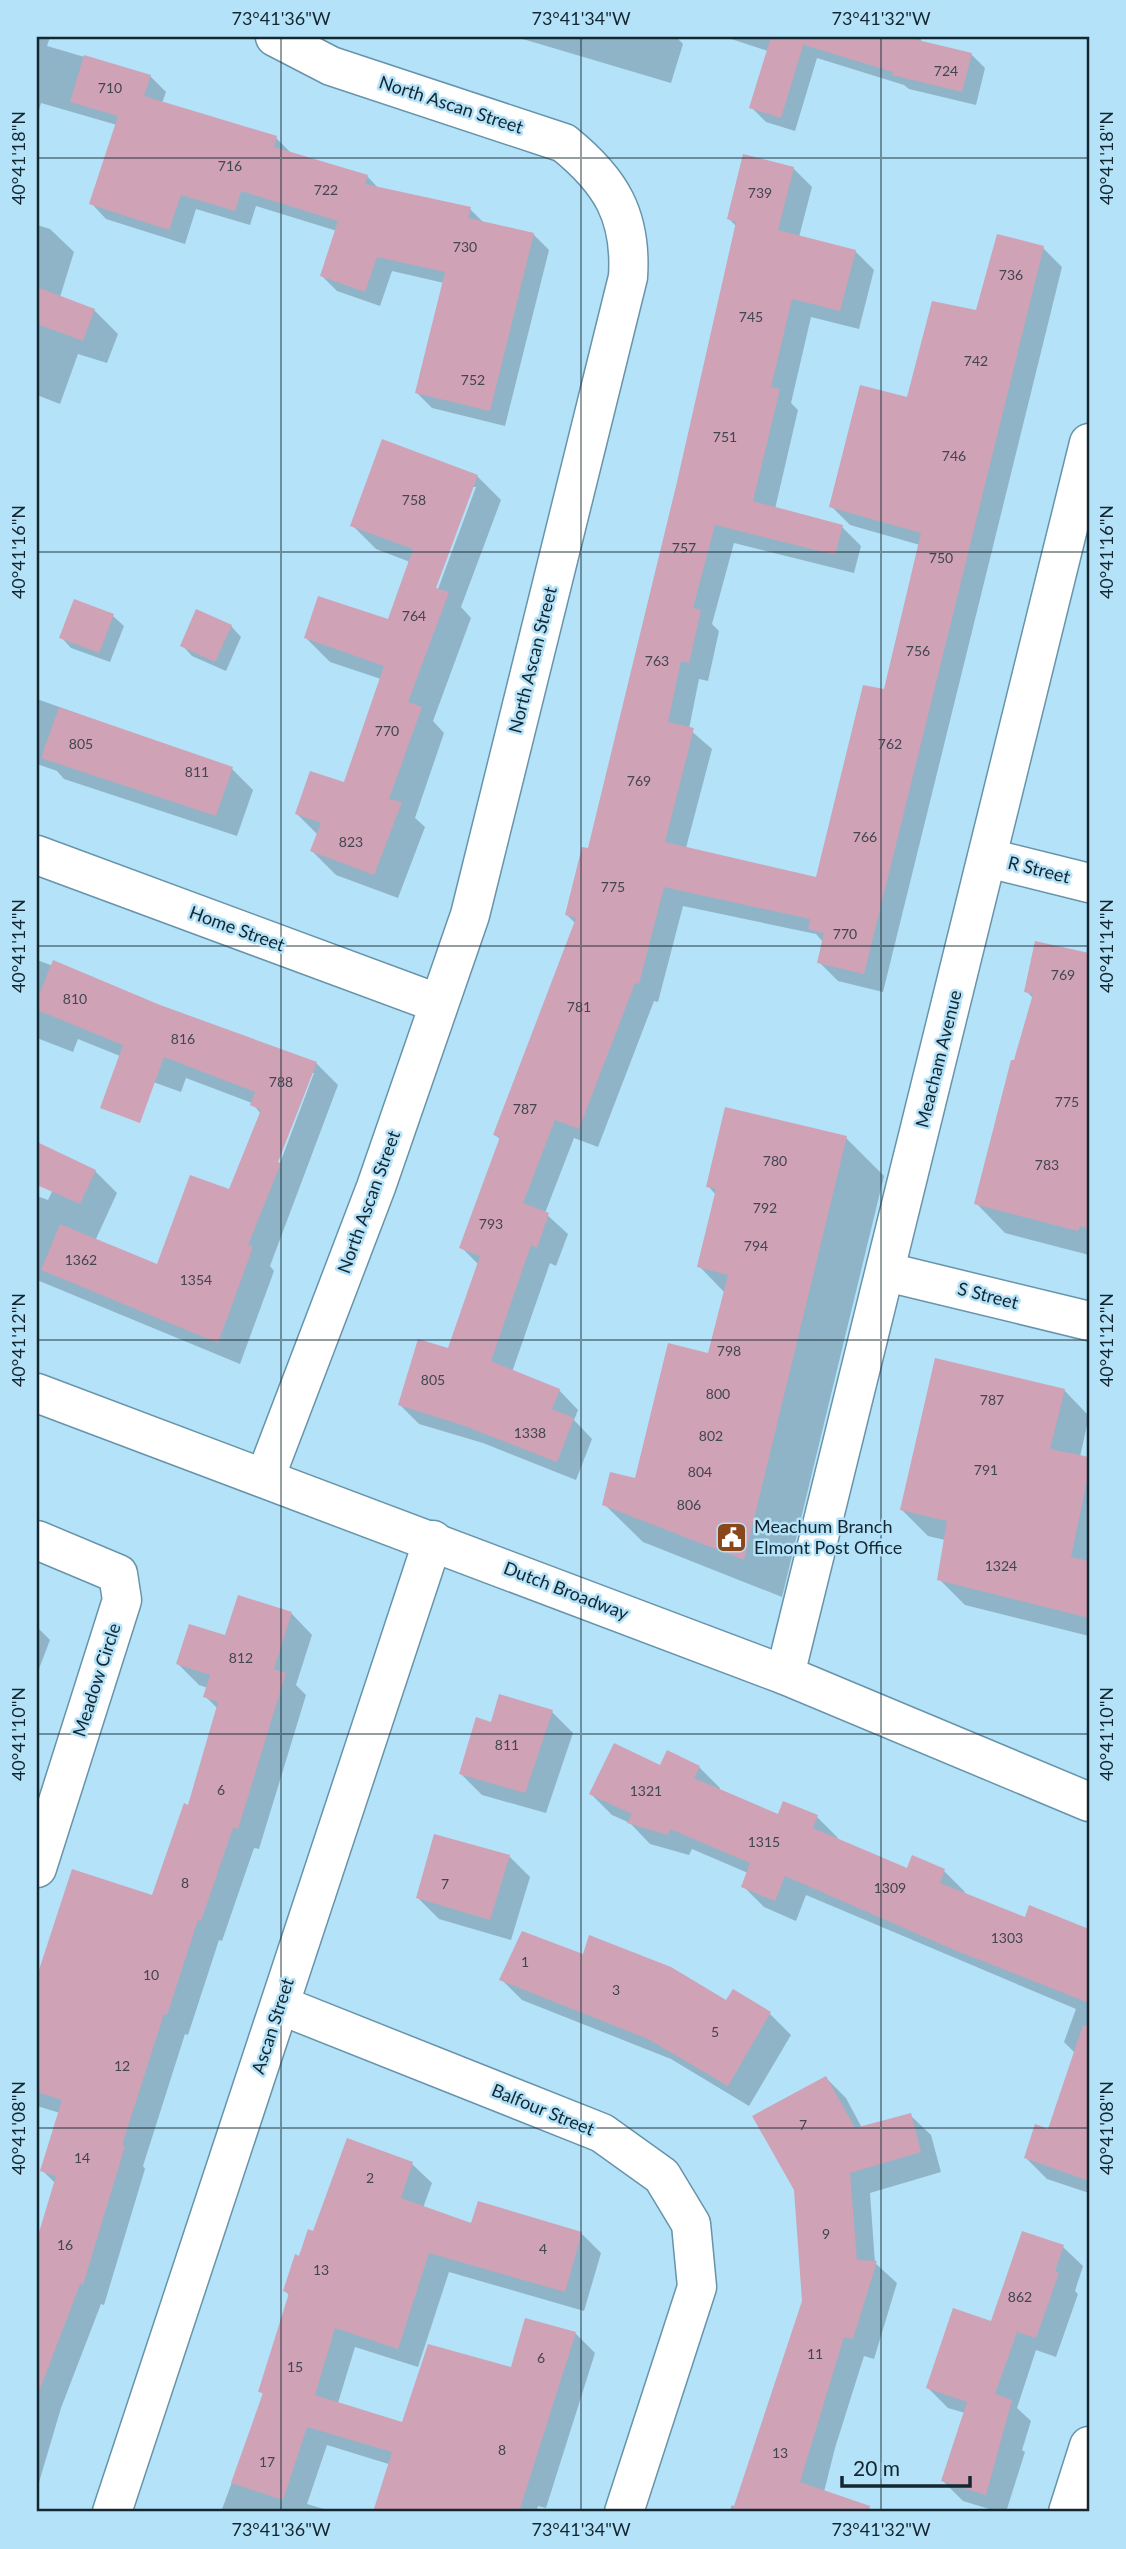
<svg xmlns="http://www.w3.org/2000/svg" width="1126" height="2549" font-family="Lato,sans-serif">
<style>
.shadow{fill:#0003;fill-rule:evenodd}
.building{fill:#cfa2b6}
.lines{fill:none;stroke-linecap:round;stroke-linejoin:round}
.street-casing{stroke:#6894aa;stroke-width:41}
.secondary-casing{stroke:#6894aa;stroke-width:41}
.street{stroke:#fff;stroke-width:38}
.secondary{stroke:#fff;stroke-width:38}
.ticks{fill:none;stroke:#14262f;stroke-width:2;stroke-opacity:0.45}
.labels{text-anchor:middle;stroke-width:5;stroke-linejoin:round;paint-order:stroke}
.number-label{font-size:14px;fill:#434551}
.street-label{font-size:18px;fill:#14262f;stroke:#b3e2f9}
.poi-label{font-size:18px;fill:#14262f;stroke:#b3e2f9;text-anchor:start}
.neatline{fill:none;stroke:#14262f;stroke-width:2.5}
.ticks-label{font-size:18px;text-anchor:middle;fill:#14262f}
</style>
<rect width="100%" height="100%" fill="#b3e2f9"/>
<!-- shadow -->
<g class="shadow">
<path d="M37 37H50L47 46 150 76 166 92 162 103 276 138 292 154 367 176 380 190 470 209 484 223 533 234 549 250 505 426 432 408 417 393 444 283 392 271 380 306 337 291 322 276 337 231 256 206 250 225 196 209 185 244 106 219 91 203 117 125 41 103 37 117Z"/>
<path d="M516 37H676L683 44 671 83Z"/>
<path d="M725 37H920L922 43 971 54 985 68 976 105 909 89 904 85 817 58 795 131 766 122 751 107 768 51Z"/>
<path d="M793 168 812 187 799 237 855 251 874 270 859 329 811 317 791 403 798 410 775 509 842 527 861 546 854 573 734 543 712 624 719 631 708 681 699 679 689 729 712 749 686 848 817 879 885 691 920 545 850 525 831 506 908 399 978 312 1043 248 1062 267 883 992 838 981 819 962 823 942 816 934 683 906 658 1002 654 1001 598 1147 574 1138 545 1213 568 1234 556 1266 550 1263 512 1372 559 1390 578 1410 574 1420 592 1439 576 1480 483 1443 419 1424 400 1405 449 1350 479 1265 461 1247 501 1140 495 1135 575 923 567 915 589 850 679 482 737 227 729 219Z"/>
<path d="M37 225 50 229 74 252 60 297 94 310 118 334 107 363 78 354 60 404 37 395Z"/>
<path d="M477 476 501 500 461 607 471 618 433 721 444 733 415 818 425 827 398 898 336 875 312 851 318 835 297 814 345 784 381 679 330 662 306 638 389 621 410 562 376 549 352 525ZM472 487H476L435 597 431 595Z"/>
<path d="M75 601 113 616 124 626 110 662 71 648 61 637Z"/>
<path d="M231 626 241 637 226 671 192 656 182 645Z"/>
<path d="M37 699 232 769 253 790 237 836 64 779 57 771 37 764Z"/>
<path d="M1036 943 1089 955V1255L1005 1233 976 1203 1033 998 1026 991Z"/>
<path d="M37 960 316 1063 338 1085 270 1266 274 1271 240 1364 37 1280V1196L48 1200 68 1159 95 1171 117 1193 95 1241 158 1266 230 1191 261 1114 252 1103 186 1078 181 1092 142 1078 120 1056 78 1039 73 1052 37 1038ZM311 1073H314L277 1171 273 1170Z"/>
<path d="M846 1138 884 1176 782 1597 643 1542 604 1504 636 1480 709 1355 725 1293 699 1266 716 1195 708 1186Z"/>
<path d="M1064 1390 1089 1416 1080 1457 1089 1459V1636L965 1605 939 1579 945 1540 928 1536 902 1510Z"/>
<path d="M239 1597 292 1614 312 1635 296 1685 306 1695 259 1849 254 1848 222 1941 219 1940 188 2035 185 2034 143 2166 145 2169 104 2305 101 2304 61 2408 37 2489V2245L55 2183 42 2170 60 2113 37 2106V1979L73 1871 153 1898 189 1807 218 1709 205 1696 208 1688 199 1685 178 1664 226 1637Z"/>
<path d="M37 1627 50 1640 37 1674Z"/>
<path d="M552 1712 573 1733 546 1813 482 1795 461 1774 492 1724Z"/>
<path d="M660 1767H699L720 1788 719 1791 779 1816 784 1803 817 1817 838 1838 837 1840 908 1870 944 1871 965 1892 964 1894 1026 1919 1089 1934V2193L1047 2179 1026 2158 1049 2131 1075 2053 1064 2042 1076 2009 806 1895 796 1921 764 1907 743 1886 748 1873 692 1849 689 1855 650 1844 630 1823 612 1815 591 1794Z"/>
<path d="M509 1856 530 1877 511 1940 439 1919 418 1898Z"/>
<path d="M584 1956 727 2003 733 1991 770 2014 791 2035 749 2106 671 2059 522 2000 501 1979Z"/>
<path d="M826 2078 846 2098 862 2128 910 2115 931 2135 941 2172 870 2193 875 2263 897 2283 874 2359 864 2356 835 2448 819 2512H729L732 2505 735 2507 803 2301Z"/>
<path d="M412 2164 432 2183 423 2208 472 2225 581 2233 601 2253 584 2311 449 2272 418 2367 355 2347 338 2403 403 2425 512 2369 526 2320 576 2334 595 2353 546 2508 538 2506 536 2512H459L463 2499 395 2466 327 2445 307 2504 334 2512H221L264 2395 260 2391 290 2296 285 2291 309 2232 314 2234Z"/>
<path d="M1063 2247 1083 2266 1075 2291 1078 2294 1056 2357 1036 2350 1017 2408 1031 2421 1022 2450 1025 2452 1006 2512H999L963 2501 943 2481 965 2413 948 2408 928 2388Z"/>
</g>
<!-- building -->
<g class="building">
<path d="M771 37H905L972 53 962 92 892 75 893 72 804 45 805 39 781 118 749 108Z"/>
<path d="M84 55 151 75 144 96 277 136 274 147 368 175 365 184 471 207 468 218 534 233 490 411 415 393 445 272 377 257 365 292 320 276 338 221 241 191 235 211 181 195 169 230 89 204 118 116 70 102Z"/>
<path d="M743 154 794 167 778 230 856 250 840 311 792 299 771 387 780 389 753 501 843 525 835 555 715 525 693 608 701 610 689 663 681 661 668 722 694 728 665 842 816 877 863 685 884 689 921 533 829 507 860 385 907 397 932 301 976 310 997 234 1044 246 864 974 817 963 824 933 808 929 810 919 664 887 639 984 635 983 579 1129 555 1120 523 1203 549 1213 537 1248 531 1245 491 1361 560 1389 552 1409 574 1418 557 1462 462 1425 398 1405 418 1339 448 1348 480 1256 459 1248 500 1137 493 1135 576 918 565 915 582 847 588 848 677 482 736 222 727 219Z"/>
<path d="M37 287 95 309 83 341 37 324Z"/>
<path d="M382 439 478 475 436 588 449 592 408 702 422 707 389 799 402 802 374 875 310 851 321 823 295 814 310 771 344 782 384 666 304 638 318 596 388 619 413 549 350 526Z"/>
<path d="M74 599 114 614 99 653 59 638Z"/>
<path d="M196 609 232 625 215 662 180 646Z"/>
<path d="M59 707 233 767 216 816 41 758Z"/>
<path d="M1035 941 1089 953V1229L1080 1226 1078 1231 974 1204 1011 1060H1014L1033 994 1024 992Z"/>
<path d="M53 960 160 1005 317 1062 278 1162 281 1163 248 1245 253 1247 218 1343 41 1270 60 1224 157 1264 190 1175 229 1189 261 1110 250 1105 255 1092 164 1057 140 1123 100 1108 123 1045 37 1010V1000Z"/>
<path d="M725 1107 847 1136 744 1560 602 1505 610 1472 635 1478 668 1343 708 1353 728 1275 697 1267 716 1189 706 1187Z"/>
<path d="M37 1142 96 1170 80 1204 37 1185Z"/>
<path d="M935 1358 1065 1389 1050 1449 1089 1457V1471L1071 1557 1089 1561V1618L937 1580 947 1521 900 1510Z"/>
<path d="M238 1595 292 1612 274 1669 286 1673 238 1829 233 1828 201 1921 198 1920 167 2015 164 2014 122 2145 125 2146 83 2285 80 2284 40 2389 37 2388V2239L56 2176 40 2171 62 2100 37 2092V1976L72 1869 152 1895 184 1803 188 1805 218 1702 203 1697 210 1675 176 1664 189 1624 225 1635Z"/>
<path d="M499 1694 553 1710 525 1793 459 1774 476 1717 491 1722Z"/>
<path d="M614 1743 660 1765 667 1750 700 1766 694 1778 778 1814 783 1801 818 1815 813 1828 907 1868 912 1855 945 1869 940 1883 1025 1917 1029 1905 1089 1929V2003L952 1949 785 1876 775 1901 741 1887 750 1863 670 1829 668 1835 627 1823 632 1814 589 1794Z"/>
<path d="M434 1834 510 1855 490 1920 416 1898Z"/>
<path d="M522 1931 583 1954 589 1935 671 1967 726 2000 733 1989 771 2012 728 2086 648 2039 499 1980Z"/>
<path d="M1083 2025 1089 2026V2181L1024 2158 1035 2124 1048 2129Z"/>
<path d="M826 2076 855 2128 911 2113 921 2152 850 2173 857 2260 877 2261 853 2339 844 2337 800 2482 870 2506 869 2512H732L802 2301 794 2190 752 2116Z"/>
<path d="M347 2138 413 2162 401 2198 471 2223 478 2201 582 2232 565 2292 429 2253 398 2349 335 2328 315 2395 402 2422 428 2344 511 2367 525 2318 576 2332 519 2512H373L392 2452 307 2427 283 2500 231 2483 263 2393 258 2392 289 2293 283 2291 295 2254 299 2256 308 2229 313 2231Z"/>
<path d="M1022 2231 1064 2245 1055 2271 1059 2273 1036 2338 1017 2332 995 2394 1012 2400 986 2495 941 2481 967 2402 926 2388 953 2308 991 2321Z"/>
</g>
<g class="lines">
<defs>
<g id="street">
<path d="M37 855 437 1003"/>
<path d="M988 858 1089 883"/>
<path d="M887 1272 1089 1321"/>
<path d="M265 1478 376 1187 470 915 628 277C632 216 611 181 564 143L331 66 275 37"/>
<path d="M37 1540 118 1574 122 1600 37 1868"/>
<path d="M280 2005 602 2133 662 2176 691 2224 697 2287 624 2512"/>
<path d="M112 2512 433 1540"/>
<path d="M1068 2512 1089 2446"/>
</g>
<g id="secondary">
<path d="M37 1393 785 1675 1089 1802"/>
<path d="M785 1675 1089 443"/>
</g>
</defs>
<!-- street casing -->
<use href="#street" class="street-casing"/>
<!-- secondary casing -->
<use href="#secondary" class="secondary-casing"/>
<!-- street -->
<use href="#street" class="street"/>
<!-- secondary -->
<use href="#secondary" class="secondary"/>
</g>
<!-- ticks -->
<path class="ticks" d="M281 37V2512M581 37V2512M881 37V2512M37 158H1089M37 552H1089M37 946H1089M37 1340H1089M37 1734H1089M37 2128H1089"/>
<!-- icons -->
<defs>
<symbol id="civic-square" viewBox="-11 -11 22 22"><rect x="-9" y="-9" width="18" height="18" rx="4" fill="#8a471a" stroke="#b3e2f9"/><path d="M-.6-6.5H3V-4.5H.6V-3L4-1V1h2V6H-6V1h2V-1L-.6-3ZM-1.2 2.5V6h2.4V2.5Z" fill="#fff"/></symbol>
</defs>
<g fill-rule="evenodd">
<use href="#civic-square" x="714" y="1520" width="35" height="35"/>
</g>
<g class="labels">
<!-- number labels -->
<g class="number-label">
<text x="946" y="76">724</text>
<text x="110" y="93">710</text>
<text x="230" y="171">716</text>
<text x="326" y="195">722</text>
<text x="760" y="198">739</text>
<text x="465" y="252">730</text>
<text x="1011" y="280">736</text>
<text x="751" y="322">745</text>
<text x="976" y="366">742</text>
<text x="473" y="385">752</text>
<text x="725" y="442">751</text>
<text x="954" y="461">746</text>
<text x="414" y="505">758</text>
<text x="684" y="553">757</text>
<text x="941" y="563">750</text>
<text x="414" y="621">764</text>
<text x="918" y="656">756</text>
<text x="657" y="666">763</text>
<text x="387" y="736">770</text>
<text x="81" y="749">805</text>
<text x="890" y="749">762</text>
<text x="197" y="777">811</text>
<text x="639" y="786">769</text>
<text x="865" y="842">766</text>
<text x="351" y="847">823</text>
<text x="613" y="892">775</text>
<text x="845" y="939">770</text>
<text x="1063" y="980">769</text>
<text x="75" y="1004">810</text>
<text x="579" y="1012">781</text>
<text x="183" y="1044">816</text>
<text x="281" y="1087">788</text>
<text x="1067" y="1107">775</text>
<text x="525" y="1114">787</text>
<text x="775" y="1166">780</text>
<text x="1047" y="1170">783</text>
<text x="765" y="1213">792</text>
<text x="491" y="1229">793</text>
<text x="756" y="1251">794</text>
<text x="81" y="1265">1362</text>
<text x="196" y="1285">1354</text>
<text x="729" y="1356">798</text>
<text x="433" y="1385">805</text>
<text x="718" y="1399">800</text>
<text x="992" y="1405">787</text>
<text x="530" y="1438">1338</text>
<text x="711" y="1441">802</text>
<text x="986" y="1475">791</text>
<text x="700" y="1477">804</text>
<text x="689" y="1510">806</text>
<text x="1001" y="1571">1324</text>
<text x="241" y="1663">812</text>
<text x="507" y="1750">811</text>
<text x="221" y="1795">6</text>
<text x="646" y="1796">1321</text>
<text x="764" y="1847">1315</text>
<text x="185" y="1888">8</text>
<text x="445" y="1889">7</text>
<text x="890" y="1893">1309</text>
<text x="1007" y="1943">1303</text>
<text x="525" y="1967">1</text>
<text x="151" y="1980">10</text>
<text x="616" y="1995">3</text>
<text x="715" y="2037">5</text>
<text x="122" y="2071">12</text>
<text x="803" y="2130">7</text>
<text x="82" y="2163">14</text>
<text x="370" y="2183">2</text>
<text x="826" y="2239">9</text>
<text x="65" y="2250">16</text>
<text x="543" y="2254">4</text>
<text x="321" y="2275">13</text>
<text x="1020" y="2302">862</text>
<text x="815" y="2359">11</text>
<text x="541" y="2363">6</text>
<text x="295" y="2372">15</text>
<text x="502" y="2455">8</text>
<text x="780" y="2458">13</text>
<text x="267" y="2467">17</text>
</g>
<!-- street labels -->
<g class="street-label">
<text transform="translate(451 105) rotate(18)" y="6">North Ascan Street</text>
<text transform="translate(533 660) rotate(-76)" y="6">North Ascan Street</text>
<text transform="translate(1039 870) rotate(14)" y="6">R Street</text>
<text transform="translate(237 929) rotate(20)" y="6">Home Street</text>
<text transform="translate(939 1059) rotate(-76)" y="6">Meacham Avenue</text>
<text transform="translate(369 1202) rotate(-70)" y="6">North Ascan Street</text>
<text transform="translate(988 1296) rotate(14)" y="6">S Street</text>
<text transform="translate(566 1591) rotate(21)" y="6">Dutch Broadway</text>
<text transform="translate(97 1680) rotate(-72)" y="6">Meadow Circle</text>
<text transform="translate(273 2026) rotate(-72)" y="6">Ascan Street</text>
<text transform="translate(543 2110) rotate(22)" y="6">Balfour Street</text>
</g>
<!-- poi labels -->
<g class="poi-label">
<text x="754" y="1533">Meachum Branch<tspan x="754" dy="21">Elmont Post Office</tspan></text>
</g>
</g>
<!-- border -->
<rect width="1126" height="2549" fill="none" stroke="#b3e2f9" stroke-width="77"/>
<!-- scale -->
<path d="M842 2476v10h128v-10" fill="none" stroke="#14262f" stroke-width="3.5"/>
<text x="853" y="2476" font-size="21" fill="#14262f" stroke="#b3e2f9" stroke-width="5" paint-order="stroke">20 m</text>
<rect x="38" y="38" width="1050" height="2472" class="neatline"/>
<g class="ticks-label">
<text x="281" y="25">73°41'36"W</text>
<text x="581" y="25">73°41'34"W</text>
<text x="881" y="25">73°41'32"W</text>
<text transform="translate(19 158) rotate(-90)" y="6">40°41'18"N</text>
<text transform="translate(1107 158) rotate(-90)" y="6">40°41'18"N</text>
<text transform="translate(19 552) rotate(-90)" y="6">40°41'16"N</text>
<text transform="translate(1107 552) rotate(-90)" y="6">40°41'16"N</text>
<text transform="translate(19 946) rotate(-90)" y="6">40°41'14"N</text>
<text transform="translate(1107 946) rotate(-90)" y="6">40°41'14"N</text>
<text transform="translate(19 1340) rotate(-90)" y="6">40°41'12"N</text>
<text transform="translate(1107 1340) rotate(-90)" y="6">40°41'12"N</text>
<text transform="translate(19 1734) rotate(-90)" y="6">40°41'10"N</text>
<text transform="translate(1107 1734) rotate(-90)" y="6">40°41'10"N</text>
<text transform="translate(19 2128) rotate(-90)" y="6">40°41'08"N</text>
<text transform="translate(1107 2128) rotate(-90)" y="6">40°41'08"N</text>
<text x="281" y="2536">73°41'36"W</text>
<text x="581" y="2536">73°41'34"W</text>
<text x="881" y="2536">73°41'32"W</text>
</g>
</svg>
